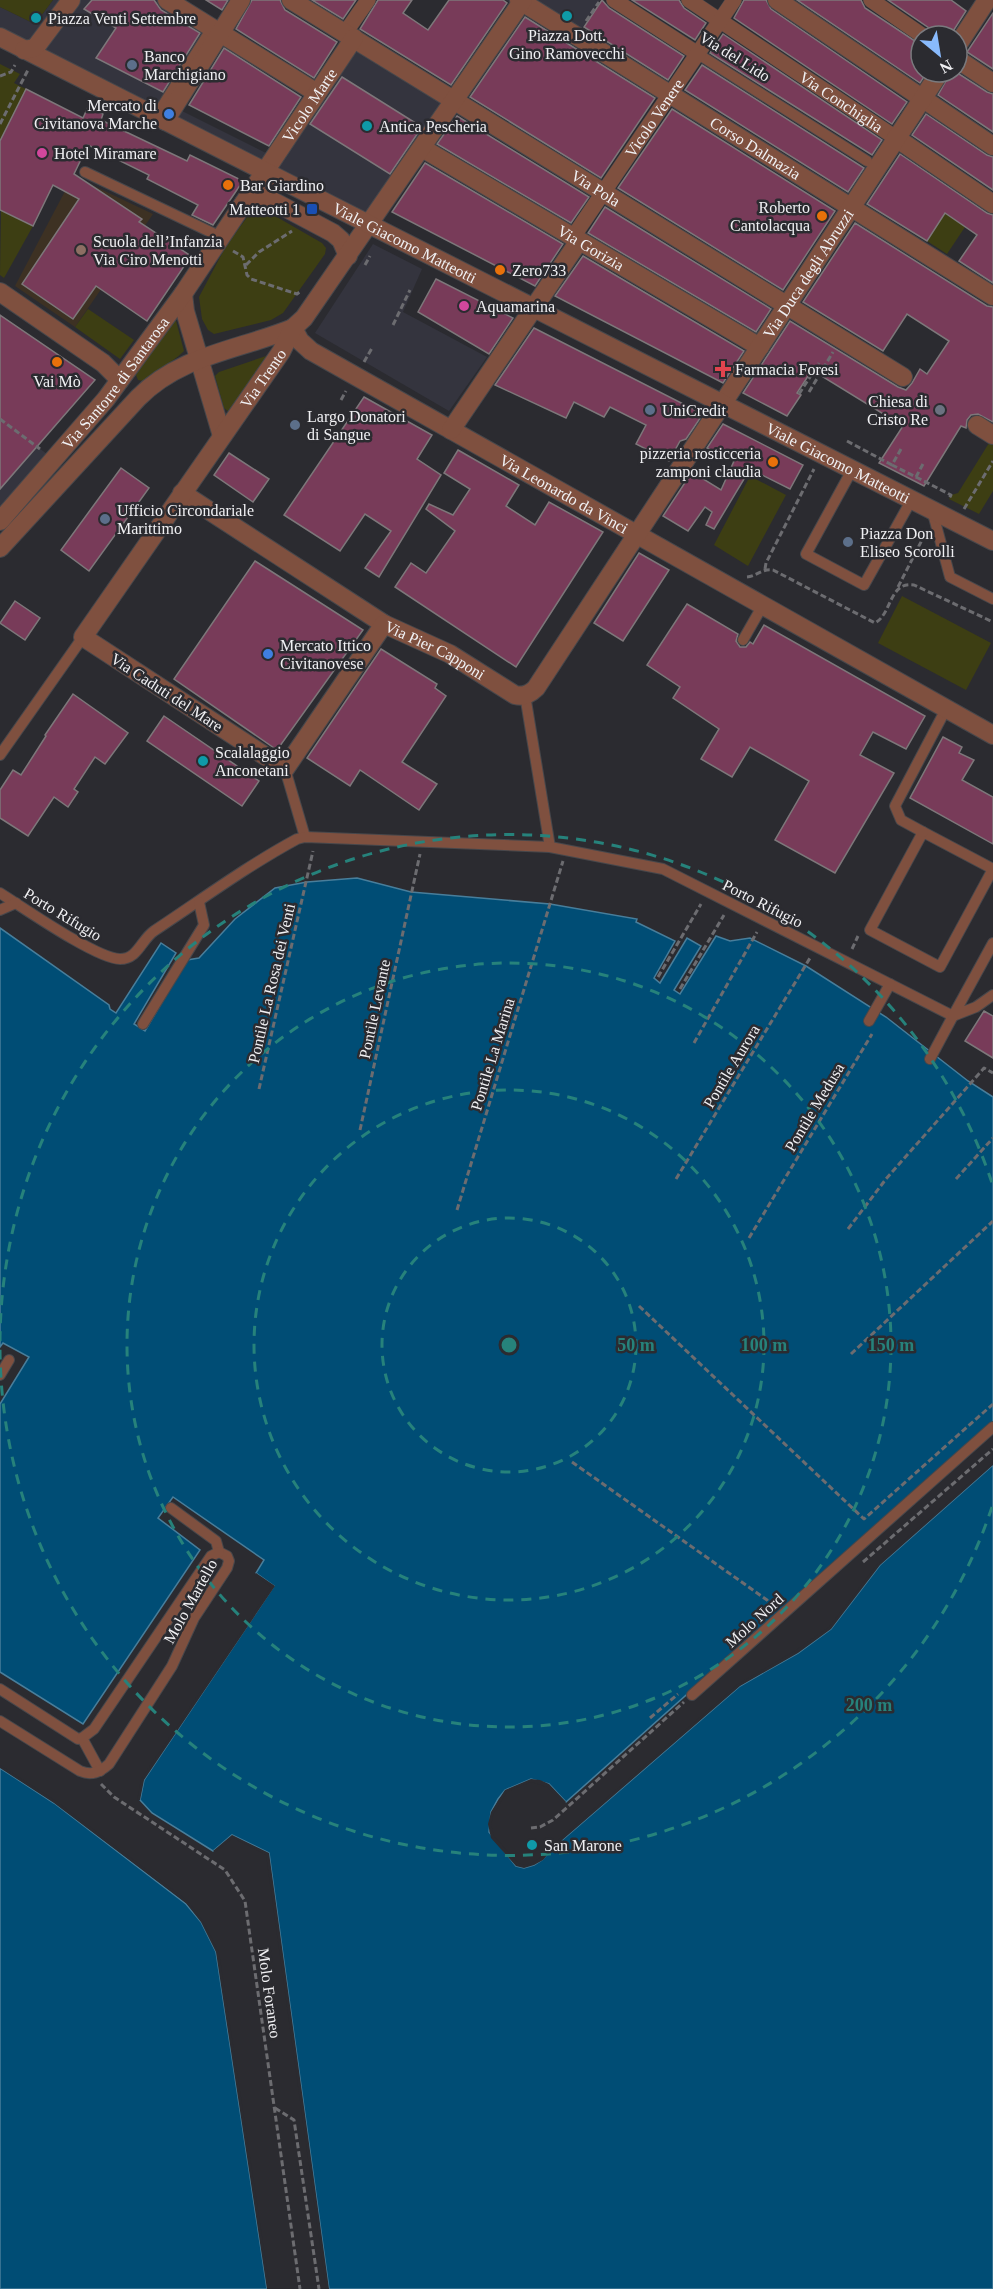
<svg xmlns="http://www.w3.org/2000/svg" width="993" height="2289" font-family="'Times New Roman',serif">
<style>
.built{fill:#34343e}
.education{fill:#3d3123}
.green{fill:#3d3e13}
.water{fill:#004d75;stroke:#487e9b;stroke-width:1.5}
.pier{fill:#2b2b30}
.building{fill:#783b59;stroke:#7d777a;stroke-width:1.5}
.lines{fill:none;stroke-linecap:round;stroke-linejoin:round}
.service-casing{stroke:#47474b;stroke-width:12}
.pedestrian-casing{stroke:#47474b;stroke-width:16}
.minor-casing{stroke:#47474b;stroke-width:20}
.tertiary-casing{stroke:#47474b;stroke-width:20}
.path{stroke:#6c6c70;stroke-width:3;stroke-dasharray:6 3;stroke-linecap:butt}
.service{stroke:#7f503f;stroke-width:10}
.pedestrian{stroke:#7f503f;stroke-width:15}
.minor{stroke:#7f503f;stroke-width:18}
.tertiary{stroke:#7f503f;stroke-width:18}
.ring{fill:none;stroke:#26827b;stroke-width:3;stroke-dasharray:10 8}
.culture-dot{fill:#0f9aa8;stroke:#2b2b30;stroke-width:2}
.service-dot{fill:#5c6f8a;stroke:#2b2b30;stroke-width:2}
.shop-dot{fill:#3f7fe0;stroke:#2b2b30;stroke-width:2}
.hotel-dot{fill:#d1479c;stroke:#2b2b30;stroke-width:2}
.food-dot{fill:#e8710a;stroke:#2b2b30;stroke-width:2}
.transit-dot{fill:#1a4fb4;stroke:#2b2b30;stroke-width:2}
.education-dot{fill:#8d6e63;stroke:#2b2b30;stroke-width:2}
.health-dot{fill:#e0444e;stroke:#2b2b30;stroke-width:2}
.worship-dot{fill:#6b7280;stroke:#2b2b30;stroke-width:2}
.labels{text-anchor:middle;stroke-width:5;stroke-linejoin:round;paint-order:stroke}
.poi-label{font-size:16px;fill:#f0f0f3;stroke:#2b2b30;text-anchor:start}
.street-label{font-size:16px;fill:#f0f0f3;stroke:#2b2b30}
.centre{fill:#26827b;stroke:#2b2b30;stroke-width:3}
.ring-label{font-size:18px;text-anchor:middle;font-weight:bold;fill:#26827b;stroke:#2b2b30;stroke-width:5;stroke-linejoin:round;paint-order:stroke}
</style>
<rect width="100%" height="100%" fill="#2b2b30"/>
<!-- built -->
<g class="built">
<path d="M53 0H167L220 33 174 107 274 157 354 38 449 96 512 4 506 0H600L581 30 850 195 841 208 523 11 423 158 370 224 0 37V7L35 24Z"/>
<path d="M373 244 422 269 403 312 487 357 449 411 315 333Z"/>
<path d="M0 419 55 460 0 521Z"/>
</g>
<!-- education -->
<path class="education" d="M73 176 153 214 75 327 15 286Z"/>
<!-- green -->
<g class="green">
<path d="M0 0H53L35 24 0 7Z"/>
<path d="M0 64 20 74 14 83 26 89 0 141Z"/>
<path d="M256 205 322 243 326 248 325 254 283 313 271 320 214 334 208 330 202 319 199 297 226 246Z"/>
<path d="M1 210 33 226 4 278 0 275Z"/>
<path d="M945 213 965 227 947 254 927 241Z"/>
<path d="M88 309 134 340 120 359 75 327Z"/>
<path d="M175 317 184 351C182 354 148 379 144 381L138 380 136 375Z"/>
<path d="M266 356 269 360 229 412 224 408 215 376 219 372Z"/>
<path d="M989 443 993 445V491L979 514 949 499 951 495 958 493Z"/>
<path d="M750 476 786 495 748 566 714 545Z"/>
<path d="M902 596 991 643 966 690 878 643Z"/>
</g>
<!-- water -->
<g class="water">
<path d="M357 878 411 892 550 904 637 919 636 922 675 941 654 978 660 983 687 938 701 946 674 990 680 994 716 936 730 941 750 938 806 966 886 1017 968 1081 993 1097V1422L566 1802 549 1784 531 1779 505 1790 498 1799 491 1812 489 1832 516 1866 524 1868 534 1865 542 1860 553 1848 740 1686 798 1653 831 1629 880 1565 993 1465V2289H329L269 1853 232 1835 213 1851 152 1813 140 1800 144 1780 274 1586 256 1573 264 1560 173 1497 158 1518 200 1550 83 1724 0 1672V1404L29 1357 3 1343 0 1347V928L109 1005 110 1009 116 1013 161 943 176 953 134 1024 145 1031 187 960 199 958 235 919 275 888 307 882Z"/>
<path d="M0 1768 54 1803 186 1904 201 1922 216 1952 267 2289H0Z"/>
</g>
<!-- pier -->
<g class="pier">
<path d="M993 1462V1465L880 1565 831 1629 798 1653 740 1686 553 1848 543 1860 534 1865 524 1868 516 1866 491 1838 488 1824 491 1812 505 1790 531 1779 540 1780 549 1784 566 1802 564 1804 547 1787 531 1782 507 1792 494 1813 491 1824 494 1836 518 1863 524 1865 532 1863 541 1857 551 1846 738 1684 796 1650 829 1627 878 1563Z"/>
<path d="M256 1573 275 1586 144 1780 140 1800 137 1801 141 1779 271 1587 254 1575Z"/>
<path d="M0 1765 56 1801 188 1901 203 1921 219 1952 270 2289H267L216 1952 201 1922 186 1903 54 1803 0 1768Z"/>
<path d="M232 1835 269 1853 329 2289H326L266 1855 233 1838 215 1852 213 1851Z"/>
</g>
<!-- building -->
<g class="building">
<path d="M92 0H154L161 10 200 33 163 92 96 58 116 28 84 9Z"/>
<path d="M206 0H228L222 10Z"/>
<path d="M252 0H280L285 10 337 42 314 78 236 29Z"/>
<path d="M312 0H356L343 19Z"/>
<path d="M378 0H412L403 13 428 30 449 0H503L507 3 451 85 360 29Z"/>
<path d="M602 0 609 8 684 56 668 80 584 27Z"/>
<path d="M632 0H679L684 8 706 23 695 40Z"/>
<path d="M744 0H766L771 9 907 102 892 124 734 18Z"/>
<path d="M797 0H861L865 8 921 45V72H927L920 83Z"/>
<path d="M888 0H951L966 11 950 36H933L929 28Z"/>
<path d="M993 13V69L967 52Z"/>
<path d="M525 17 655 98 601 178 470 97Z"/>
<path d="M723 34 882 140 872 155 710 53Z"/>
<path d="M224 48 301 97 269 146 189 105Z"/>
<path d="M702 65 864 168 848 192 685 90Z"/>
<path d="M951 72H956L987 92 993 94V132L938 95Z"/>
<path d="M342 77 422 127 390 174 310 124Z"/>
<path d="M26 89 83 118 88 107 103 114 101 120 187 161 190 155 243 181 213 225 192 215 198 205 147 179 149 175 88 145 74 174 142 219 139 222 191 256 147 321 96 286 73 319 22 284 79 199 53 185 33 226 0 210V141Z"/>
<path d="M672 109 835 211 783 290 618 188Z"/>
<path d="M926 114 987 155 993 157V190L912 135Z"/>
<path d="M457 116 589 197 571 223 437 144Z"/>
<path d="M900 154 987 213 993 215V283L959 261 977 235 945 213 927 241 867 204Z"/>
<path d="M425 163 563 244 535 286 392 212Z"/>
<path d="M605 207 771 309 756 332 588 233Z"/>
<path d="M855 223 987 306 993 307V422L978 414 971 415 967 420 966 428 961 426 924 486 879 463 903 426 812 370 797 393 801 395 787 416 743 393 790 321 898 387 906 390 912 383 920 369 927 374 949 341 907 314 883 351 803 302Z"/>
<path d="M583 256 744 351 723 383 555 296Z"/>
<path d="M436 279 513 318 489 354 418 312Z"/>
<path d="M0 315 95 380 0 489Z"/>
<path d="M534 328 703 414 686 439 680 441 669 461 636 444 646 425 610 407 604 417 574 402 566 418 495 385Z"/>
<path d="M364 397 432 435 417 459 441 475 379 577 365 568 391 531 365 514 340 551 284 515Z"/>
<path d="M723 424 803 465 790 489 750 469 714 529 706 525 712 512 705 507 688 531 663 516 692 472 721 490 734 461 707 448Z"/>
<path d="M458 450 519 485 506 506 535 525 549 502 603 532 516 667 395 587 411 563 426 573 455 531 426 509 429 504 453 515 470 489 444 473Z"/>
<path d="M229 453 269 479 253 502 214 475Z"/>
<path d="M121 468 149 488 89 571 61 550Z"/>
<path d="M639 553 669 570 623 641 594 623Z"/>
<path d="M255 561 363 630 277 750 174 679Z"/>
<path d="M15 601 40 618 25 640 0 623Z"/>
<path d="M687 604 738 634 736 641 740 647H746L750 642 753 644 764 625 925 716 906 749 873 732 860 755 894 773 835 873 775 840 809 781 750 747 732 777 701 759 719 729 673 698 680 687 647 665Z"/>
<path d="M381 649 437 684 435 688 446 696 402 762 437 784 419 810 360 770 350 786 307 758Z"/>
<path d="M73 694 128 733 105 764 95 757 74 789 78 792 68 807 54 797 28 836 0 818V790L13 770 21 775 46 736 45 735Z"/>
<path d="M164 716 259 781 242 806 147 741Z"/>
<path d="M943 737 962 747 959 753 974 760 962 780 993 797V844L910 798Z"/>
<path d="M984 1011 993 1016V1058L965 1041Z"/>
</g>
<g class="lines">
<defs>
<g id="service">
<path d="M698 54 867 161"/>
<path d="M156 116 212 28"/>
<path d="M85 172 221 237"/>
<path d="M852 470 806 554 864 585 912 499"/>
<path d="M932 510 950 577 993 599"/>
<path d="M743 640 763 605"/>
<path d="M525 695 550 847"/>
<path d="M0 755 83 637"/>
<path d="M285 769 305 837"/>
<path d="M923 832 993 869 940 967 870 930Z"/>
<path d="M923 832 901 820 895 806 946 709"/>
<path d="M0 893C24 908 97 959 120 959 138 959 141 940 154 931 201 900 247 866 297 839L305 837 550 847 663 869 953 1016 930 1059"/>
<path d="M0 910 16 903"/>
<path d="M993 943 953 1016 976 1007 993 995"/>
<path d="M869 1021 890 984"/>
<path d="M143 1024 204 925 199 902"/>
<path d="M0 1375 9 1360"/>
<path d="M171 1508 216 1541 219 1552"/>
<path d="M0 1689 78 1739 82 1738 100 1771"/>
<path d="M692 1695 993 1427"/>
<path d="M0 1721 80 1771C92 1776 100 1772 109 1764L172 1666 194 1618 227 1568 229 1561 227 1556 219 1552"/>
<path d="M82 1738 94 1729 211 1556 219 1552"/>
</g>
<g id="pedestrian">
<path d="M614 0 698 54"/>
<path id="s1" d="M689 0 896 138"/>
<path d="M871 0 923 36"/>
<path d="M345 33 368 0"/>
<path id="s2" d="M573 237 734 0"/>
</g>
<g id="minor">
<path d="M167 0 317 93"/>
<path id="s3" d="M291 0 903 377"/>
<path id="s4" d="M519 0 993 296"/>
<path d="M777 0 993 146"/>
<path d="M957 46 987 0"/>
<path d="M957 59 993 83"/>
<path d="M165 121 241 0"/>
<path d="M896 138 993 204"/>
<path id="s5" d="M422 148 760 347"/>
<path d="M243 204 257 197 267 198 333 233 341 240 348 256"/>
<path d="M0 292 103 363 120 380"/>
<path d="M183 294 185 311 222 436"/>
<path id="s6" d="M293 328 300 341 311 351 993 735"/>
<path d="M977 425 993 435"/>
<path d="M451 430 579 241"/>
<path id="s7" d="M182 493 384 624 450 654 515 695C523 697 530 694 536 688L940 72"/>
<path id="s8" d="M0 521 106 399 183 294 354 38"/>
<path d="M0 548 138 398C180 355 239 350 293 328"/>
<path id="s9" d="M384 624 285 769 83 637 281 352 293 328 304 318 523 0"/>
</g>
<g id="tertiary">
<path id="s10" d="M0 37 993 541"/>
<path d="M24 50 34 48 38 44 71 0"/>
</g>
</defs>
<!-- service casing -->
<use href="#service" class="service-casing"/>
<!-- pedestrian casing -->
<use href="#pedestrian" class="pedestrian-casing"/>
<!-- minor casing -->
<use href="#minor" class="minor-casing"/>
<!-- tertiary casing -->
<use href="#tertiary" class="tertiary-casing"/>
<!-- path -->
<g class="path">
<path d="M586 21 599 2"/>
<path d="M0 76 11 72 15 65"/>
<path d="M0 124 28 70"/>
<path d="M233 251 243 257 247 275 251 279 297 294 301 291"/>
<path d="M246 265 259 252 292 231"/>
<path d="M365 265 370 256"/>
<path d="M393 325 410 290"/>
<path d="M364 362 372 348"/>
<path d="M809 392 833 352"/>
<path d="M799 394 819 363"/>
<path d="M341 400 346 391"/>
<path d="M0 419 40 449"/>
<path d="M847 441 892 465"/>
<path d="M901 449 892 465 916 477 924 462"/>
<path d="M916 477 951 495 949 499"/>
<path d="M964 509 993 461"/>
<path d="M765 569 766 563 814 469"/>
<path d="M747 577C757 576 763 568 773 570L875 623C892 614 889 581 914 585L993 622"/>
<path d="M898 587 924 536"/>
<path d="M852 949 858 936"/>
<path d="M658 977 701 904"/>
<path d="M680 989 724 915"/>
<path d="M694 1043 757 932"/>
<path d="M259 1089 313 851"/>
<path d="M360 1130 420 854"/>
<path d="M676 1179 810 958"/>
<path d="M956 1179 993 1138"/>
<path d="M457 1210 563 861"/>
<path d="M848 1229 886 1179 984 1068 993 1073"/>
<path d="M749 1238 872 1034"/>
<path d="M639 1306 864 1519 993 1404"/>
<path d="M851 1354 993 1221"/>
<path d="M572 1462 767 1600 772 1606"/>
<path d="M863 1562 993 1449"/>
<path d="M650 1718 678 1694"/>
<path d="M101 1784 114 1797 225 1870 245 1901 300 2289"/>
<path d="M531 1828 540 1827 553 1820 684 1702"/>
<path d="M275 2108 294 2120 319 2289"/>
</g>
<!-- service -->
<use href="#service" class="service"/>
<!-- pedestrian -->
<use href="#pedestrian" class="pedestrian"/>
<!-- minor -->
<use href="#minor" class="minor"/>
<!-- tertiary -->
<use href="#tertiary" class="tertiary"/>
</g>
<!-- distance rings -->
<g class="ring">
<circle cx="509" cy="1345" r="127"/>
<circle cx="509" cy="1345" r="255"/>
<circle cx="509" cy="1345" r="382"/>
<path d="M992 1507A509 509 0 0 1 0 1349M0 1341A509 509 0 0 1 992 1183"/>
</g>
<!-- markers -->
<g class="culture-dot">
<circle cx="567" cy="16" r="6"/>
<circle cx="36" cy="18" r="6"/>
<circle cx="367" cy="126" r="6"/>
<circle cx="203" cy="761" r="6"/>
<circle cx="532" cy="1845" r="6"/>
</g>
<g class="service-dot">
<circle cx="132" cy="65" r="6"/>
<circle cx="650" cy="410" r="6"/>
<circle cx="295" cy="425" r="6"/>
<circle cx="105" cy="519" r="6"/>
<circle cx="848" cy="542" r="6"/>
</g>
<g class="shop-dot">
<circle cx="169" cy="114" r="6"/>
<circle cx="268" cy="654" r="6"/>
</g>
<g class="hotel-dot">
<circle cx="42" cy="153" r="6"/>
<circle cx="464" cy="306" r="6"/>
</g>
<g class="food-dot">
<circle cx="228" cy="185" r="6"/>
<circle cx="822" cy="216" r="6"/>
<circle cx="500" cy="270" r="6"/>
<circle cx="57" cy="362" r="6"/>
<circle cx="773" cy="462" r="6"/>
</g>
<rect class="transit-dot" x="306" y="203" width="12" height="12" rx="3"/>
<circle class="education-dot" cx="81" cy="250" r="6"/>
<path class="health-dot" d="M720 360h6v6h6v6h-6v6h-6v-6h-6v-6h6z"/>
<circle class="worship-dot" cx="940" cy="410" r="6"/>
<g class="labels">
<!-- poi labels -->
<g class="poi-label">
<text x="48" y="24">Piazza Venti Settembre</text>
<text x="567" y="41" text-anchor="middle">Piazza Dott.<tspan x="567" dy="18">Gino Ramovecchi</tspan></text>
<text x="144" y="62">Banco<tspan x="144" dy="18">Marchigiano</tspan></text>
<text x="157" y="111" text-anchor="end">Mercato di<tspan x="157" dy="18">Civitanova Marche</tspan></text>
<text x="379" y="132">Antica Pescheria</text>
<text x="54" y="159">Hotel Miramare</text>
<text x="240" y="191">Bar Giardino</text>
<text x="810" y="213" text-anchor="end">Roberto<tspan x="810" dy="18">Cantolacqua</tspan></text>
<text x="300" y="215" text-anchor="end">Matteotti 1</text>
<text x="93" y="247">Scuola dell’Infanzia<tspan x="93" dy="18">Via Ciro Menotti</tspan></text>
<text x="512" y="276">Zero733</text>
<text x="476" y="312">Aquamarina</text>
<text x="735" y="375">Farmacia Foresi</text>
<text x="57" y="387" text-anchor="middle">Vai Mò</text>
<text x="928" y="407" text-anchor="end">Chiesa di<tspan x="928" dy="18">Cristo Re</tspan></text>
<text x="662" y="416">UniCredit</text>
<text x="307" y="422">Largo Donatori<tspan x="307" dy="18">di Sangue</tspan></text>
<text x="761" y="459" text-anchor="end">pizzeria rosticceria<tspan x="761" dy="18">zamponi claudia</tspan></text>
<text x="117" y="516">Ufficio Circondariale<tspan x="117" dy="18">Marittimo</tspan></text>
<text x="860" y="539">Piazza Don<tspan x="860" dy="18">Eliseo Scorolli</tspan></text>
<text x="280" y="651">Mercato Ittico<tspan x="280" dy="18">Civitanovese</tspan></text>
<text x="215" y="758">Scalalaggio<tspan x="215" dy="18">Anconetani</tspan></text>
<text x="544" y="1851">San Marone</text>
</g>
<!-- street labels -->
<g class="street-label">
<text transform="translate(735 56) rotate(32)" y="6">Via del Lido</text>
<text dy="6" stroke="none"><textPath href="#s1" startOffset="183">Via Conchiglia</textPath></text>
<text dy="6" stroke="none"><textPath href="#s8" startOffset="519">Vicolo Marte</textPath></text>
<text dy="6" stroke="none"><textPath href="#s2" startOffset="144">Vicolo Venere</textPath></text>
<text dy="6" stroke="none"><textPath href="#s4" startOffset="279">Corso Dalmazia</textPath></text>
<text dy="6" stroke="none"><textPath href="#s3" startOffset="358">Via Pola</textPath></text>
<text dy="6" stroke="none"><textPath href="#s10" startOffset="454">Viale Giacomo Matteotti</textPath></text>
<text dy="6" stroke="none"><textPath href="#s5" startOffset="196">Via Gorizia</textPath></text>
<text dy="6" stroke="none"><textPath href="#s7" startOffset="909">Via Duca degli Abruzzi</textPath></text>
<text dy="6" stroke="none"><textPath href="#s9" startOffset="732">Via Trento</textPath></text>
<text dy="6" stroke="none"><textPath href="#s8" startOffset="180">Via Santorre di Santarosa</textPath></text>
<text dy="6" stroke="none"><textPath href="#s10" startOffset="940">Viale Giacomo Matteotti</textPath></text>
<text dy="6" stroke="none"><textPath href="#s6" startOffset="320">Via Leonardo da Vinci</textPath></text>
<text dy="6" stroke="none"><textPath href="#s7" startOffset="298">Via Pier Capponi</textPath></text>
<text transform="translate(167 692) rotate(33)" y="6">Via Caduti del Mare</text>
<text transform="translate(763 903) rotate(27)" y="6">Porto Rifugio</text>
<text transform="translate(63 914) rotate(31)" y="6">Porto Rifugio</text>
<text transform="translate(271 983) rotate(-77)" y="6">Pontile La Rosa dei Venti</text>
<text transform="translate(374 1009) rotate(-78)" y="6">Pontile Levante</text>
<text transform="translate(492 1054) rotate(-73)" y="6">Pontile La Marina</text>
<text transform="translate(731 1066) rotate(-59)" y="6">Pontile Aurora</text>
<text transform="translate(814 1107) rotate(-59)" y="6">Pontile Medusa</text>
<text transform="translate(190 1601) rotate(-61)" y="6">Molo Martello</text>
<text transform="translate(754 1620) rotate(-42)" y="6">Molo Nord</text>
<text transform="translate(270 1993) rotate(82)" y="6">Molo Foraneo</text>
</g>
</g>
<circle cx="509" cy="1345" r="9" class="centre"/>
<g class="ring-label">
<text x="636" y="1351">50 m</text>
<text x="764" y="1351">100 m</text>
<text x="891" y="1351">150 m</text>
<text x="869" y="1711">200 m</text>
</g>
<!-- north arrow -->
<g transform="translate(939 54) rotate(150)"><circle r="28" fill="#2b2b30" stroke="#7a7a7e" stroke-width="1.5"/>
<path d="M0-4.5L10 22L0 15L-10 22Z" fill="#89bafc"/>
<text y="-9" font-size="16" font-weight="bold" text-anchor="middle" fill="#f0f0f3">N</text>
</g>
</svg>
